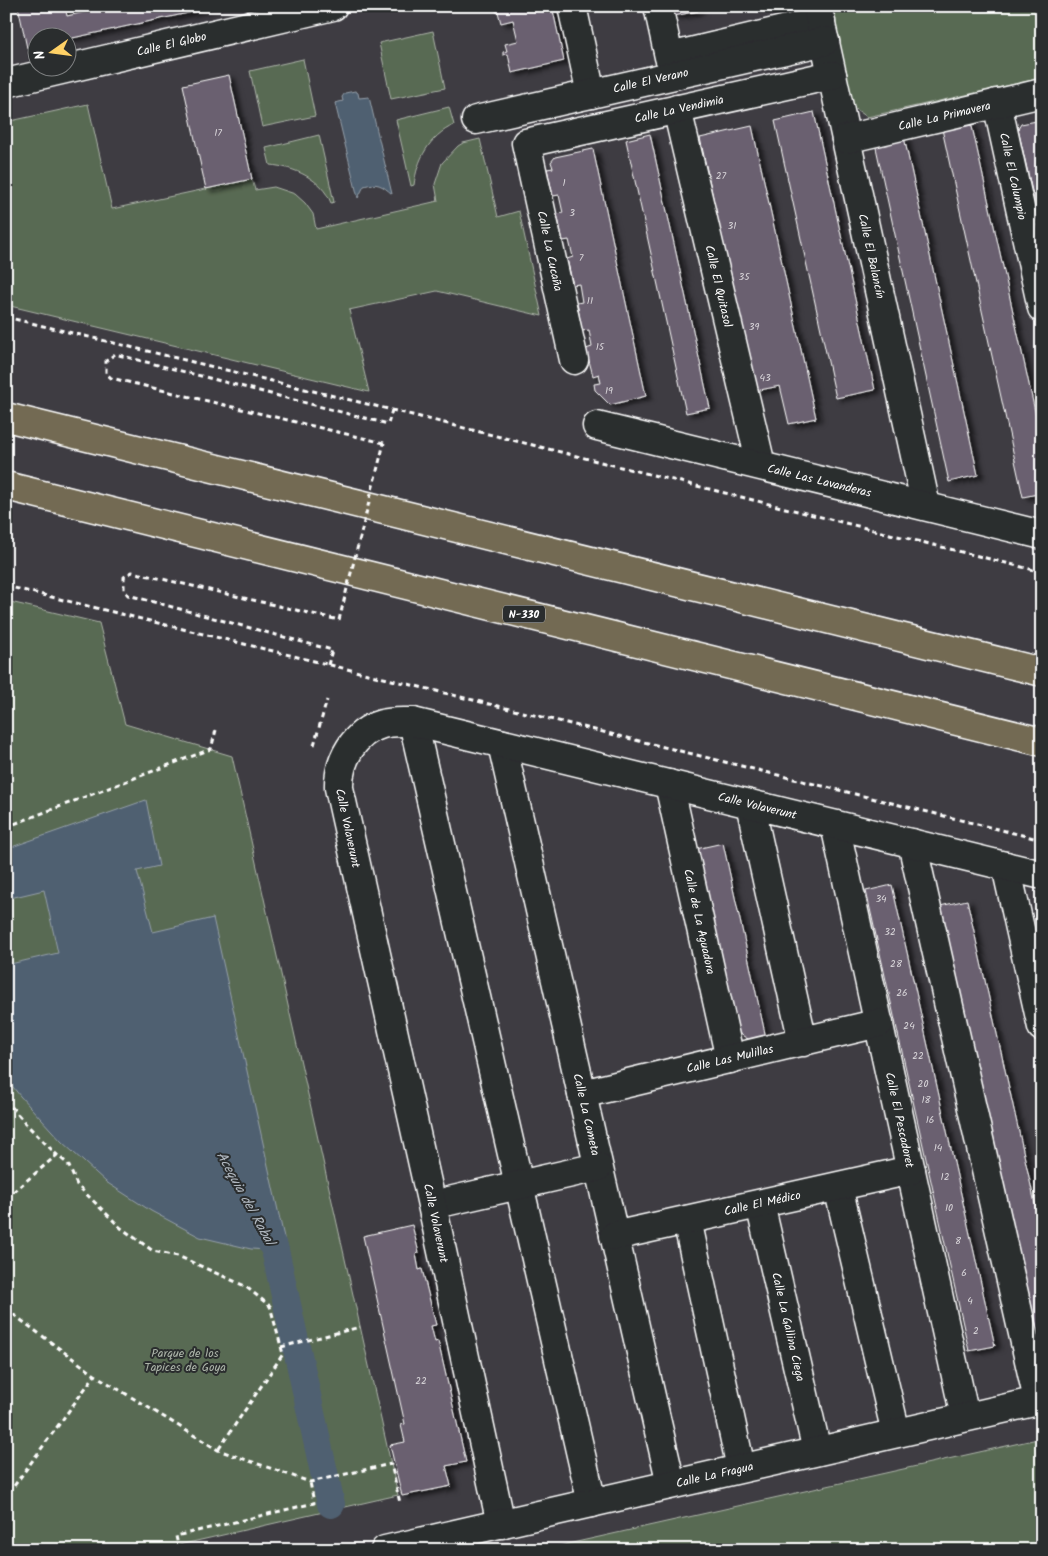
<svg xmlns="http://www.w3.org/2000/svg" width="1048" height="1556" font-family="Kalam,sans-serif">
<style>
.green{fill:#596a53;stroke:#acb4a9}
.water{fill:#4f6071;stroke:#95a0aa}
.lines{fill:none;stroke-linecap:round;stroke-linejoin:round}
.canal{stroke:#4f6071;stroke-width:28}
.building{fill:#6b606f;stroke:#fff;filter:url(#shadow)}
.minor-casing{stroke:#fff;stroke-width:31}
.highway-casing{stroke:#fff;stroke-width:31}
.path{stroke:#fff;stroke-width:3;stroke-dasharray:5 4;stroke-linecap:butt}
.minor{stroke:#2a2d2e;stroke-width:28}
.highway{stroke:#736b52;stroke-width:28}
.path-bridge{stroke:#fff;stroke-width:3;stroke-dasharray:5 4;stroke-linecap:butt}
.labels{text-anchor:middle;stroke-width:4;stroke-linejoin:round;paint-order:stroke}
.number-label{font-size:10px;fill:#dad7db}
.shield{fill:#2a2d2e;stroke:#bfc0c0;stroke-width:1}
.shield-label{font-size:11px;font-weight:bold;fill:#fff}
.street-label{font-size:12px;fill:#fff;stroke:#2a2d2e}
.park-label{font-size:12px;fill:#acb4a9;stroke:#2a2d2e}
.water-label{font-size:14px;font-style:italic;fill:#b0b7bf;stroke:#2a2d2e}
</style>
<defs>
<filter id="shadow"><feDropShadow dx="5.5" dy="3" stdDeviation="2.5" flood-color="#0009"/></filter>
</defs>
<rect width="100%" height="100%" fill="#3e3c42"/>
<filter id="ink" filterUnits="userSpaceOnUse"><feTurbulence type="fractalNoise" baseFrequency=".02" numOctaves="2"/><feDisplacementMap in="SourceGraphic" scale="10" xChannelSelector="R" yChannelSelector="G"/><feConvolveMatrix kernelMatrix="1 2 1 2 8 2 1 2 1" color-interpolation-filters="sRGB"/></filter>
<g filter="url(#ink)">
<!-- green -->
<g class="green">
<path d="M832 6H1042V78L867 117 853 107Z"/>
<path d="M433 31 445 88 391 99 379 43Z"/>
<path d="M303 59 315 116 262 127 250 71Z"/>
<path d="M88 104 112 209 252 179 255 190 274 187 295 194 305 203 313 214 316 229 438 201 435 184 442 163 458 146 463 143 480 139 498 217 519 211 542 316 437 291 349 310 369 392 6 305V122Z"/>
<path d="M449 107 454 125C429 136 417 160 414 185L411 186 396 120Z"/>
<path d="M319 135 334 202 331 203C322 179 294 167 270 165L266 148Z"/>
<path d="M6 601 99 623 125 724 232 756 398 1495 157 1550H6Z"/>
<path d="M1042 1438V1550H541Z"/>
</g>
<!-- water -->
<g class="water">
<path d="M355 91 358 93 359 98 369 97 392 194C382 185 377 182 364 186L358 198 335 103 343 101 342 97 345 93Z"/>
<path d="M146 800 159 866 137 871 153 932 213 918 287 1251 251 1249 200 1237 151 1211 106 1182 62 1142 20 1096 6 1078V965L58 953 44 890 6 899V849Z"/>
</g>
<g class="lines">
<!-- canal -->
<path class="canal" d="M258 1218 275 1250 331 1504"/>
</g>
<!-- building -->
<g class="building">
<path d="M18 6H65L67 16 111 6 216 7 68 39V38H38V46L27 48Z"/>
<path d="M497 6H552L564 61 512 73 508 54 503 55V52L507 51 505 44 518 41 513 20 501 23 498 12H496Z"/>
<path d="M671 6H697L698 11 674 16Z"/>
<path d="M229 75 252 179 206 189 183 85Z"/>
<path d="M814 112 875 390 836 398 775 121Z"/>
<path d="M1042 120V235L1018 129 1021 124Z"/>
<path d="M971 122 1042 443V493L1023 497 942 129Z"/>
<path d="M752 126 816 418 789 424 780 386 755 391 700 138Z"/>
<path d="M650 134 710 408 686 413 626 140Z"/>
<path d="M904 137 978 475 949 482 875 143Z"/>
<path d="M593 149 646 396 610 405 595 390 594 384 601 383 599 374 593 376 586 349 592 347 589 330 582 331 577 303 582 302 579 284 573 285 567 259 573 257 569 240 563 241 557 214 563 213 559 195 553 196 547 169 553 168 551 162 555 157Z"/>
<path d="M723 843 766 1038 751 1041 737 1032 696 849Z"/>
<path d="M892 885 995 1346 969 1351 866 891Z"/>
<path d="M967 900 1042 1235V1335L1036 1337 940 906Z"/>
<path d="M1042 931V961L1035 932Z"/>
<path d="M412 1225 419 1253 416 1254 419 1270 422 1269 436 1325 431 1326 435 1342 438 1341 466 1462 446 1466 451 1486 402 1496 390 1445 405 1442 401 1425 405 1424 363 1236Z"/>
</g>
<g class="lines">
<defs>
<g id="minor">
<path d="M572 6 591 94"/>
<path d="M658 6 669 57 821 21"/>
<path id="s1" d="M817 6 926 506"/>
<path id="s2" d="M6 83 333 6"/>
<path id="s3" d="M997 103 1042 308"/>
<path id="s4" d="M677 109 761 465"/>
<path id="s5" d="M476 120 825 41"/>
<path id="s6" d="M846 139 1042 93"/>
<path id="s7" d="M574 360 526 143 832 75"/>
<path id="s8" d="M597 426 1042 535"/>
<path d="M413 722 592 1503"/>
<path id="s9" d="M502 744 671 1484"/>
<path id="s10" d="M669 784 730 1059"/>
<path d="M750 804 803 1042"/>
<path id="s11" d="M835 825 965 1417"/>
<path d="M912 843 1038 1400"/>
<path d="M1006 866 1042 1027"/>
<path id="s12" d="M582 1094 879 1023"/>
<path d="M838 1187 896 1433"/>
<path d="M449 1201 598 1167"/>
<path id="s13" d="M760 1204 817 1451"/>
<path d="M687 1220 741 1468"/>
<path id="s14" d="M614 1236 911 1170"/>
<path id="s15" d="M501 1524 432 1205 339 788C338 761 354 732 382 724 392 721 403 722 413 722L1042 875"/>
<path id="s16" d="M385 1550 1042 1400"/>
</g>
<g id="highway">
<path d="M6 417 1042 672"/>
<path d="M6 486 1042 742"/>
</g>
</defs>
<!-- minor casing -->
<use href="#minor" class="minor-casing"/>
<!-- highway casing -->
<use href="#highway" class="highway-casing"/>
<!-- path -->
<g class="path">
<path d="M6 317 392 410 1042 572"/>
<path d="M384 443 111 378 106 373V361L115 354 388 424 392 410"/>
<path d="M6 586 351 670 1042 840"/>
<path d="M328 665 332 650 128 595 124 590V577L132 572 339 620"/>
<path d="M314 745 327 700"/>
<path d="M6 827 211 749 216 730"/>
<path d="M6 1100 25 1123 57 1155"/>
<path d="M6 1198 57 1155 68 1164 77 1185 121 1228 153 1251 178 1256 245 1286 270 1306 283 1354 218 1450"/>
<path d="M6 1309 95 1375 218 1450 310 1482 391 1464 400 1503"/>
<path d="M281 1347 360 1327"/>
<path d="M6 1490 14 1486 95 1375"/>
<path d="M179 1550 176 1536 314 1503 310 1482"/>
</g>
<!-- minor -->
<use href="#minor" class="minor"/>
<!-- highway -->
<use href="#highway" class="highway"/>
<!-- path-bridge -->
<path class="path-bridge" d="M339 620 384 443"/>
</g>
</g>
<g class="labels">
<!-- number labels -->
<g class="number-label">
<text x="218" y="136">17</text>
<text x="721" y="179">27</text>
<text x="564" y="186">1</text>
<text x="572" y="216">3</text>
<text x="732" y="229">31</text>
<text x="581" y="261">7</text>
<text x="744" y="280">35</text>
<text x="590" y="304">11</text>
<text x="754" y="330">39</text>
<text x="600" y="350">15</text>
<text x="765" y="381">43</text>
<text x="609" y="394">19</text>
<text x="881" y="902">34</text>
<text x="890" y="935">32</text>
<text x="896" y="967">28</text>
<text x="902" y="996">26</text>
<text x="909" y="1029">24</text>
<text x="918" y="1059">22</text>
<text x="923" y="1087">20</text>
<text x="926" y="1103">18</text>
<text x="930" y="1123">16</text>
<text x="938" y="1151">14</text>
<text x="945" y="1180">12</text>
<text x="949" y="1211">10</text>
<text x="958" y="1244">8</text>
<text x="964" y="1276">6</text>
<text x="970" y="1304">4</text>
<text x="976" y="1334">2</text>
<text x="421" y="1384">22</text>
</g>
<!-- shield labels -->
<rect class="shield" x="503" y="605.5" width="42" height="17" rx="4"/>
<g class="shield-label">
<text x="524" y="618">N-330</text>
</g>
<!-- street labels -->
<g class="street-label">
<text dy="4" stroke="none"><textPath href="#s2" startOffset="170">Calle El Globo</textPath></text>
<text dy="4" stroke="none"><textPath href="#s5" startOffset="179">Calle El Verano</textPath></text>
<text dy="4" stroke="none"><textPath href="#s7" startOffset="379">Calle La Vendimia</textPath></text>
<text dy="4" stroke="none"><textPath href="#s6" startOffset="101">Calle La Primavera</textPath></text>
<text dy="4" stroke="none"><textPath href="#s3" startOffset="75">Calle El Columpio</textPath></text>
<text transform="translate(550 251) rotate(78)" y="4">Calle La Cucaña</text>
<text dy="4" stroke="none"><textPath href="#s1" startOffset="256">Calle El Balancín</textPath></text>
<text dy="4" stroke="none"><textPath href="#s4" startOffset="182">Calle El Quitasol</textPath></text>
<text dy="4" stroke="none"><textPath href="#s8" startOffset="229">Calle Las Lavanderas</textPath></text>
<text dy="4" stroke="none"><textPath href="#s15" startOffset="1222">Calle Volaverunt</textPath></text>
<text transform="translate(348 828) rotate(78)" y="4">Calle Volaverunt</text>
<text dy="4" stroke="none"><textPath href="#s10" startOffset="141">Calle de La Aguadora</textPath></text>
<text dy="4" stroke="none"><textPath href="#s12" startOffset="152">Calle Las Mulillas</textPath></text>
<text dy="4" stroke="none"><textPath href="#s9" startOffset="380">Calle La Cometa</textPath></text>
<text dy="4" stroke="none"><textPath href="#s11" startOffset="302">Calle El Pescadoret</textPath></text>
<text dy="4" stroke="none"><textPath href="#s14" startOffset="152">Calle El Médico</textPath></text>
<text transform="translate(436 1223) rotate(78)" y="4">Calle Volaverunt</text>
<text dy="4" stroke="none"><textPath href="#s13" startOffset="126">Calle La Gallina Ciega</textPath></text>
<text dy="4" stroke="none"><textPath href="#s16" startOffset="338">Calle La Fragua</textPath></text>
</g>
<!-- park labels -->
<g class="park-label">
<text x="185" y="1357">Parque de los<tspan x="185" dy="14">Tapices de Goya</tspan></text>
</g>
<!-- water labels -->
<g class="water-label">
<text transform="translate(246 1198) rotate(61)" y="5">Acequia del Rabal</text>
</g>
</g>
<!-- margin -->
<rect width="1048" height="1556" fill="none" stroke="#2a2d2e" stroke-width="25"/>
<rect x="12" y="12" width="1023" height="1531" fill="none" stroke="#fff" stroke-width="2" filter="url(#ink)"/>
<!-- north arrow -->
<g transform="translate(52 52) rotate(256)"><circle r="24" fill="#2a2d2e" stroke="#7f8182"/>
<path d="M0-4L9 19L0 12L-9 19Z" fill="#ffd166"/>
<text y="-8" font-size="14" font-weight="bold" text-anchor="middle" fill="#ffffff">N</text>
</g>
</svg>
